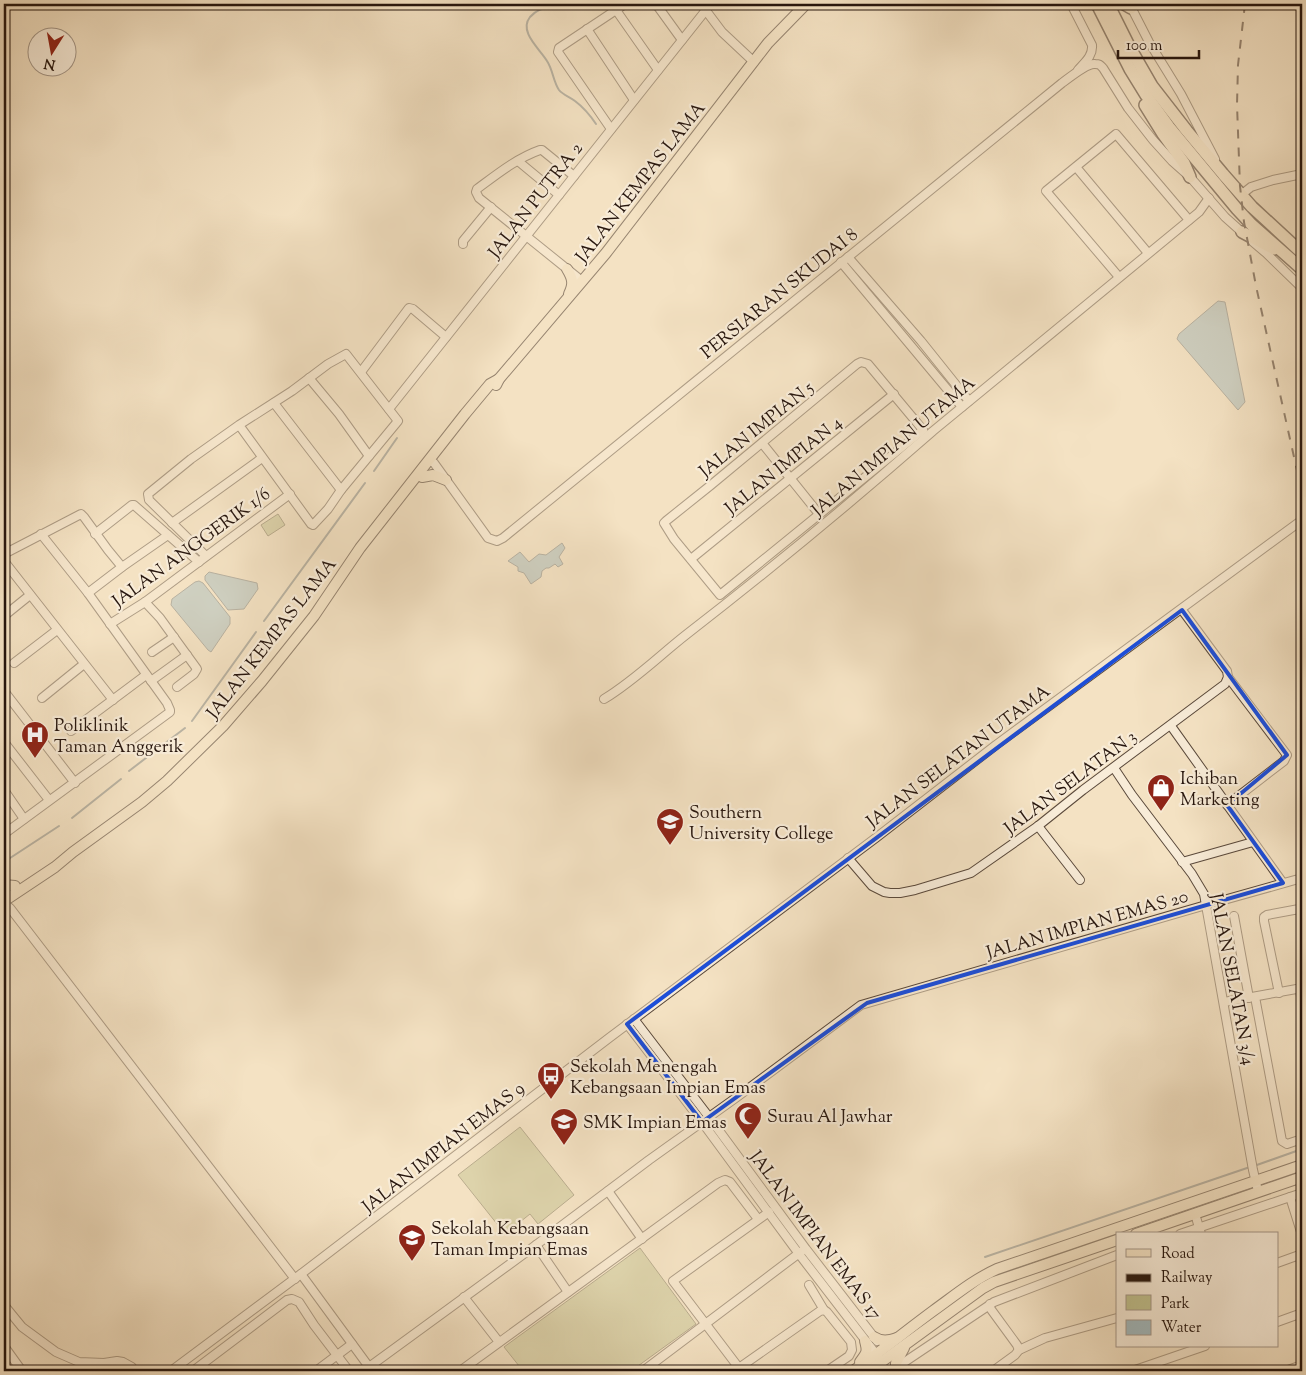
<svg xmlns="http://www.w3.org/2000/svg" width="1306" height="1375" font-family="'Sorts Mill Goudy',serif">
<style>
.green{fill:#c1c28f;stroke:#746c4e}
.water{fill:#a2babf;stroke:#717878}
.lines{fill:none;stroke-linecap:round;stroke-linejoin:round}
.stream{stroke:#717878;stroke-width:2}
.minor-casing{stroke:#5a493b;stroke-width:10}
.major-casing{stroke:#27160e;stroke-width:12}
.highway-casing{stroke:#27160e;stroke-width:14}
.minor{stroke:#f8ecd8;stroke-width:8}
.major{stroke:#f4e2c3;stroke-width:10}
.highway{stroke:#f4e2c3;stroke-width:11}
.rail{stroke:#27160e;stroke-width:2;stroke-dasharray:9 9;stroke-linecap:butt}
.marked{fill:none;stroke:#1d4ed8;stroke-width:4;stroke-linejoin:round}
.labels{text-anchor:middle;stroke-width:4.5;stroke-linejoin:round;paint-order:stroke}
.street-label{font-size:18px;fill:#27160e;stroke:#f8ecd8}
.poi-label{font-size:18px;fill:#27160e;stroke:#f8ecd8;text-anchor:start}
</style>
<rect width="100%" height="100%" fill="#f4e2c3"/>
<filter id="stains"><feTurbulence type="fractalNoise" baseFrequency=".004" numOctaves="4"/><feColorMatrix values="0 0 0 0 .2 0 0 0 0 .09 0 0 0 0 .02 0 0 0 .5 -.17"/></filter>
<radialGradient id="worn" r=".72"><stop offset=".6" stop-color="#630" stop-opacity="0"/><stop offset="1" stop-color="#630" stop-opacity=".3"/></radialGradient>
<!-- green -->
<g class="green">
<path d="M278 514 285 525 268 536 261 525Z"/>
<path d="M520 1127 574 1195 538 1224 530 1214 505 1234 458 1175Z"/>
<path d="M640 1248 696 1324 631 1371H523L504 1347Z"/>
</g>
<!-- water -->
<g class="water">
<path d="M1218 301 1225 302 1245 402 1238 410 1177 339 1179 334Z"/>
<path d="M562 543 565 548 559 557 563 564 558 567 555 564 549 568H546L542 571 541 577 531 584 524 573 518 571V567L508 561 520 552 529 562 539 554 546 555Z"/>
<path d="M209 572 257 583 258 589 244 609 228 610 205 580V576Z"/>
<path d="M199 581 203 583 230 617V624L211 652 208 650 171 605 172 599 195 582Z"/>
</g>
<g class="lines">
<!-- stream -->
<g class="stream">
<path d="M561 4C549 10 541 5 530 17 518 32 541 50 547 61 553 70 553 81 559 90 563 95 570 97 575 101 583 107 590 115 596 124"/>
<path d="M374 471 397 438"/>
<path d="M264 621 365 483"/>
<path d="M192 721 256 632"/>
<path d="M129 771 185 728"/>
<path d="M72 818 121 779"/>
<path d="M4 862 59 826"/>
<path d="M1254 1166 1302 1149"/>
<path d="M985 1257 1250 1167"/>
</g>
<defs>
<g id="minor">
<path d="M656 4 682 40"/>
<path d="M701 4 722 32 754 62"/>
<path d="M1071 4 1092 45C1093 56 1085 62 1078 70"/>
<path d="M1130 5 1149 42 1181 94 1215 159"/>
<path d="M616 10 658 70"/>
<path d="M587 29 634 100"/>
<path d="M611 129 558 52 559 48 625 4"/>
<path d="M518 161 559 195"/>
<path d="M1076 167 1148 253"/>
<path d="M574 176 542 150H540C517 158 496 175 477 189L476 192 479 198 582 281"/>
<path d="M1241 195 1251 187 1273 180 1302 174"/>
<path d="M1253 242 1266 253 1302 288"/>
<path d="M463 244V241L491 207"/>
<path d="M848 257 921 341 969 401"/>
<path d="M841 262 962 407"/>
<path d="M1119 277 1046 191 1116 134 1189 220"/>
<path d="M861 362 868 364 923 430 720 595 674 539 664 523 666 521 711 485 857 364Z"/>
<path d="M361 372 409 308 413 309 446 337"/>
<path d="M309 378 339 414 369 456"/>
<path d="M274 403 341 490"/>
<path d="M389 409 706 10"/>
<path d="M762 443 819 514"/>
<path d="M430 460 434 463 488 538 497 541 503 538 1062 83C1069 78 1087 63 1095 64 1100 64 1100 65 1103 68L1128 108 1153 140 1172 161 1190 177 1225 217 1244 234"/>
<path d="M172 523 262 458"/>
<path d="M95 534 132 505H134L199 562"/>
<path d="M4 554 81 514 84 517 108 550 122 567"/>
<path d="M206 556 149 500 148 494 191 459 239 425 292 391 328 364 346 354 398 421 341 490 328 509 313 525 311 524 239 425"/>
<path d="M691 559 894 394"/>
<path d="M4 561 113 700"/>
<path d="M88 593 122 567 168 535"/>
<path d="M145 602 160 618 197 669 194 674 177 687"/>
<path d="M4 616 30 595"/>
<path d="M110 624 145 602 290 494"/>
<path d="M152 652 174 637"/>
<path d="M14 663 57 630"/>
<path d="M151 681 187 655"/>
<path d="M4 691 75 783"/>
<path d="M42 698 84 664"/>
<path d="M604 699C634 681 660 655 687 634 771 569 853 501 933 431L1199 212 1209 198"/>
<path d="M1171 726 1283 883"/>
<path d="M71 731 146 675"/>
<path d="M4 742 49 800"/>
<path d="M1114 768 1132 795 1192 874 1204 894 1253 1170 1258 1191"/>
<path d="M4 790 24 819"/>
<path d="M1227 805 1284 761 1287 755 1228 677"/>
<path d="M1038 826 1080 880"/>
<path d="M4 834 170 712V710L167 703 88 593 41 534"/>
<path d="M848 858 872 886 884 892 890 893H900L915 890 971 873 1038 826 1083 790 1225 684 1228 677 1227 671 1182 610"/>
<path d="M1182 862 1253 842"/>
<path d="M4 903 10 908 295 1279"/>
<path d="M1234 916 1249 998"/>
<path d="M1300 989 1302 1004"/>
<path d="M1279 993 1264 921V917L1267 915 1299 909 1302 910"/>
<path d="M1255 997 1282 1141 1287 1144 1302 1139"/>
<path d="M1224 1002 1302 988"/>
<path d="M634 1019 709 1117 806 1249 877 1341"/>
<path d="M627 1024 702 1122 799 1254 879 1358"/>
<path d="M608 1191 642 1239"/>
<path d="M1290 1197 1302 1235"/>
<path d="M1195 1214 1201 1234"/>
<path d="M1180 1234 1302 1193"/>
<path d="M536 1245 568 1292"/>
<path d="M1277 1263 1302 1254"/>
<path d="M301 1274 372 1371"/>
<path d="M809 1285 824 1310"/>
<path d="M464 1297 499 1342"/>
<path d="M990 1304V1308L1017 1345 1019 1350"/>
<path d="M4 1305 22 1327 56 1352 79 1362 104 1363 117 1361 123 1362 132 1367"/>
<path d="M1277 1322 1302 1313"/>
<path d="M4 1346 22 1371"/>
<path d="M903 1363 994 1302 1117 1255"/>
<path d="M369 1367 536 1245 649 1160 737 1097 861 1005 1206 905 1302 878"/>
<path d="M739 1368 673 1281 769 1212"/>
<path d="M736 1370 820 1311 824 1310 827 1312 851 1342 852 1350 849 1356 827 1371"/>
<path d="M171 1371 301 1274 609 1038 877 837 996 745 1302 520"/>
<path d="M193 1371 287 1300 292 1299 299 1302 314 1325 349 1371"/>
<path d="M316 1371 352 1344"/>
<path d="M460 1371 718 1183 725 1180 730 1182 758 1219"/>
<path d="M643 1371 802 1251"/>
<path d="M993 1371 1015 1355 1019 1350 1045 1338 1117 1318"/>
<path d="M1132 1371 1205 1346"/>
<path d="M1285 1371 1302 1365"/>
</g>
<g id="major">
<path d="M567 269C573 279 574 284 569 294"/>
<path d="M496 385 499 379 606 253 768 43 806 4"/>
<path d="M422 477 433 475 446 480"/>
<path d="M4 885 15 886"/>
<path d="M4 901 55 867 73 852 142 802 167 781 223 726 262 681 314 616 360 548 465 414 490 384 499 379"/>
<path d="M1136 1234 1302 1177"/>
<path d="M874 1337C882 1342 888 1341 897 1338"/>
<path d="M860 1362C867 1353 868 1352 865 1341"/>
<path d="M896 1370V1363L904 1348"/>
<path d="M853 1371C880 1352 906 1331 933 1311 954 1296 973 1280 997 1269L1302 1165"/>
<path d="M869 1371 983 1288 994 1282 1117 1240"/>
<path d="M882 1371H884"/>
</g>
<g id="highway">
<path d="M1097 4 1130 69 1146 95 1169 127 1237 209 1252 225 1302 269"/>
<path d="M1108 4 1129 46 1152 86 1187 131 1223 174 1252 207 1302 253"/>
<path d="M1124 4 1131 8"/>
<path d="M1145 105 1163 134 1184 163 1190 177"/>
<path d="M1242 232 1274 249"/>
</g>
</defs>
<!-- minor casing -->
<use href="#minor" class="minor-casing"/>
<!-- major casing -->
<use href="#major" class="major-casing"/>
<!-- highway casing -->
<use href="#highway" class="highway-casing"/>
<!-- minor -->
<use href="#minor" class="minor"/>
<!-- major -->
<use href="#major" class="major"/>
<!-- highway -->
<use href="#highway" class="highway"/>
<!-- rail -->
<path class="rail" d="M1245 4 1238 65 1237 105 1240 186 1244 222 1256 286 1302 493"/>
</g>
<!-- marked area -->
<path d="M0 0H1306V1375H0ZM1182 610 1287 755 1227 805 1283 883 867 1003 702 1122 627 1024Z" fill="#f4e2c3" fill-opacity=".55" fill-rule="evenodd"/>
<path class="marked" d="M1182 610 1287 755 1227 805 1283 883 867 1003 702 1122 627 1024Z"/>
<!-- icons -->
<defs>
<symbol id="hospital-pin" viewBox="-11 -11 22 30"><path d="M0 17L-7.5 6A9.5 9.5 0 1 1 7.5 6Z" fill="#8f2418" stroke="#f8ecd8"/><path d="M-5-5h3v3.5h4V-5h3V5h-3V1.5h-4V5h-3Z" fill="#fff"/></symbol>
<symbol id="shop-pin" viewBox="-11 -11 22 30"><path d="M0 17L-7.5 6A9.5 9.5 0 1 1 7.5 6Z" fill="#8f2418" stroke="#f8ecd8"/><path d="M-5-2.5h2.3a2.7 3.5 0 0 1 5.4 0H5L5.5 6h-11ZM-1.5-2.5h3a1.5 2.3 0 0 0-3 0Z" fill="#fff"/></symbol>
<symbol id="university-pin" viewBox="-11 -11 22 30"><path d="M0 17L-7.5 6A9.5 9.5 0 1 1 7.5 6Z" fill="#8f2418" stroke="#f8ecd8"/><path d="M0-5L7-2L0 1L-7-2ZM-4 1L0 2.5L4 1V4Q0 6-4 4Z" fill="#fff"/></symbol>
<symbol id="bus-pin" viewBox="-11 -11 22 30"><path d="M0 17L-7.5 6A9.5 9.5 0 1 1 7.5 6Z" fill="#8f2418" stroke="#f8ecd8"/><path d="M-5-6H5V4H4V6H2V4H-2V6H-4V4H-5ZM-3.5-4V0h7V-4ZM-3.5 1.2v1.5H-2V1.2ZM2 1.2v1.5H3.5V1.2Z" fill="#fff"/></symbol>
<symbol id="mosque-pin" viewBox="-11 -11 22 30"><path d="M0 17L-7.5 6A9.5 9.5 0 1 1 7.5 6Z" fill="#8f2418" stroke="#f8ecd8"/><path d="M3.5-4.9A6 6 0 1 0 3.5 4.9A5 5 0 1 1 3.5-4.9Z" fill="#fff"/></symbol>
<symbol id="school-pin" viewBox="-11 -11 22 30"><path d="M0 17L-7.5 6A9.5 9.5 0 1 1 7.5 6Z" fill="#8f2418" stroke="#f8ecd8"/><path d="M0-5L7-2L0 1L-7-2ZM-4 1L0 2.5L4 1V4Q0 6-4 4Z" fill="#fff"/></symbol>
</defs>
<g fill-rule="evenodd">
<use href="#hospital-pin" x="19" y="719" width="32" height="43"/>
<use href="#shop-pin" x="1145" y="772" width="32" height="43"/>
<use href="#university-pin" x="654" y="806" width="32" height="43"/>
<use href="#bus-pin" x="535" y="1060" width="32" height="43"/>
<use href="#mosque-pin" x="732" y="1100" width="32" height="43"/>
<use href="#school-pin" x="548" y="1106" width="32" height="43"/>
<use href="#school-pin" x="396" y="1222" width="32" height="43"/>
</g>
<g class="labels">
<!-- street labels -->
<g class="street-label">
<text transform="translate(640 182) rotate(-52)" y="6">JALAN KEMPAS LAMA</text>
<text transform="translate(535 200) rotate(-52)" y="6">JALAN PUTRA 2</text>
<text transform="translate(779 293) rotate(-39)" y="6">PERSIARAN SKUDAI 8</text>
<text transform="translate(756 429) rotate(-39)" y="6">JALAN IMPIAN 5</text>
<text transform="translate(893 446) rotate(-40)" y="6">JALAN IMPIAN UTAMA</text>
<text transform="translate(783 465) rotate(-39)" y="6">JALAN IMPIAN 4</text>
<text transform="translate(191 547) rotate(-36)" y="6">JALAN ANGGERIK 1/6</text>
<text transform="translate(271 638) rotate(-52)" y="6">JALAN KEMPAS LAMA</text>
<text transform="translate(958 756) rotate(-37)" y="6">JALAN SELATAN UTAMA</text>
<text transform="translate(1070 782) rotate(-37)" y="6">JALAN SELATAN 3</text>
<text transform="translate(1087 924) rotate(-16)" y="6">JALAN IMPIAN EMAS 20</text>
<text transform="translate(1233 979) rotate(79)" y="6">JALAN SELATAN 3/4</text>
<text transform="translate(443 1147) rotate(-38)" y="6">JALAN IMPIAN EMAS 9</text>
<text transform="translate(816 1235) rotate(53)" y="6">JALAN IMPIAN EMAS 17</text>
</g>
<!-- poi labels -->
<g class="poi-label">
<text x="54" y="731">Poliklinik<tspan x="54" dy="21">Taman Anggerik</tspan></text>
<text x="1180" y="784">Ichiban<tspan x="1180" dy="21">Marketing</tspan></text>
<text x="689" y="818">Southern<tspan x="689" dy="21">University College</tspan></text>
<text x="570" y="1072">Sekolah Menengah<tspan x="570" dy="21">Kebangsaan Impian Emas</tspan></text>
<text x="767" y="1122">Surau Al Jawhar</text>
<text x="583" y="1128">SMK Impian Emas</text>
<text x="431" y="1234">Sekolah Kebangsaan<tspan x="431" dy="21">Taman Impian Emas</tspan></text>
</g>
</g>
<!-- margin -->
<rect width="1306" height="1375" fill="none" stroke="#f4e2c3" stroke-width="20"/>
<rect x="5" y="5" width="1296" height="1365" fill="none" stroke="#27160e" stroke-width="2.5"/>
<rect x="10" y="10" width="1286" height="1355" fill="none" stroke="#27160e"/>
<!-- legend -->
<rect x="1116" y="1232" width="162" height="115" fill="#f8ecd8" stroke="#a49687"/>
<rect x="1126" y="1249" width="25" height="8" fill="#f4e2c3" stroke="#a49687"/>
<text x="1161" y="1258" font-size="15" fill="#27160e">Road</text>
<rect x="1126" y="1274" width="25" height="8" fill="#27160e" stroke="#a49687"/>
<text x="1161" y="1282" font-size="15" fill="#27160e">Railway</text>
<rect x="1126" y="1295" width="25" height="15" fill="#c1c28f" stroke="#a49687"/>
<text x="1161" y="1308" font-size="15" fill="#27160e">Park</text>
<rect x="1126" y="1320" width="25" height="15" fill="#a2babf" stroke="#a49687"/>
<text x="1161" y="1332" font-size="15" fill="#27160e">Water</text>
<!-- north arrow -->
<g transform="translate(52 52) rotate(191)"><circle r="24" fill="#f8ecd8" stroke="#a49687"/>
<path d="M0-4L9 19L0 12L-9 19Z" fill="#8f2418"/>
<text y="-8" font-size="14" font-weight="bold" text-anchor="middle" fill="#27160e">N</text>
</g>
<!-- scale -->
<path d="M1118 50v8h81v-8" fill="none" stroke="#27160e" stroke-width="2.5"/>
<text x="1126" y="50" font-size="15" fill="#27160e" stroke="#f8ecd8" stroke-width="4" paint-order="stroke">100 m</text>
<rect width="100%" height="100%" filter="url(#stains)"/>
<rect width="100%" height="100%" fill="url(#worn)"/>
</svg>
